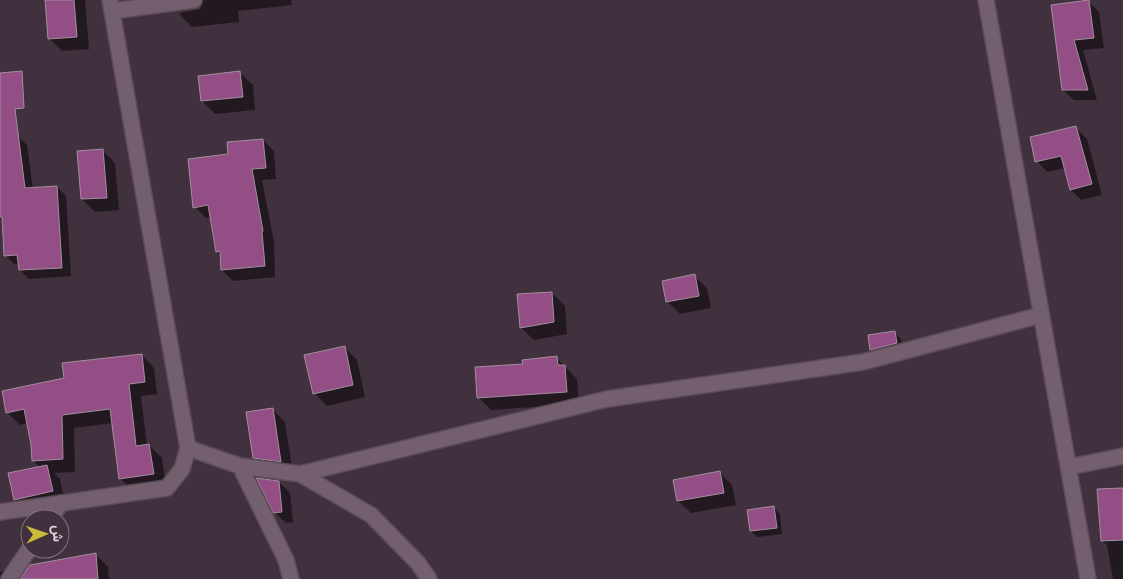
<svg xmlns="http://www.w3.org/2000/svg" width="1123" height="579" font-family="'Source Sans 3',Vazirmatn,sans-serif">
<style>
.shadow{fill:#0007}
.building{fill:#934f85;stroke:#a38e9e}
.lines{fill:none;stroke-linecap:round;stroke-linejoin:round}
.street-casing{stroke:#5b4c58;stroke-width:18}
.street{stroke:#735f6e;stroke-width:15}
</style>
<rect width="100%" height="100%" fill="#41303d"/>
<!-- shadow -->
<g class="shadow">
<path d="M46 0H85L89 49 62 51 49 38Z"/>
<path d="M186 0H291L292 5 238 11 239 22 192 27 181 16 180 13 200 9 203 2 189 4Z"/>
<path d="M1089 2 1099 12 1104 48 1083 50 1097 100H1074L1063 90 1052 6Z"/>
<path d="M240 73 253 85 255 110 215 114 202 101Z"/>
<path d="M1076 128 1087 139 1102 195 1081 200 1071 190 1065 168 1047 172 1037 161Z"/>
<path d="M18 136 27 145 33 189 57 187 66 196 71 276 29 279 20 270 19 264H14L5 255 3 221 0 218V139Z"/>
<path d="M263 140 274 151 276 179 262 180 274 242 275 277 233 281 222 270 221 256 217 251 211 217 206 218 195 207 229 155Z"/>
<path d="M103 151 115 163 119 210 95 212 82 199Z"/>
<path d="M694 276 707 288 711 308 680 314 667 301Z"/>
<path d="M552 293 565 306 567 334 534 340 521 328Z"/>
<path d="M895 333 901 339 902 350 878 356 872 350 870 336Z"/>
<path d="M344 347 357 360 365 397 327 406 314 393Z"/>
<path d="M142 355 154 368 157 394 141 396 147 446 149 445 162 458 166 487 133 491 120 478 113 423 74 428 75 472 54 473 60 479 65 504 28 512 15 500 40 468 33 460 28 423 20 425 7 412 65 379Z"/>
<path d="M556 357 577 379 579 404 491 410 478 397 524 365Z"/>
<path d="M272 409 285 422 293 474 267 471 255 458Z"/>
<path d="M720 473 732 485 736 505 691 513 678 501Z"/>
<path d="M279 482 290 493 293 522 286 523 274 512Z"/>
<path d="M1123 489V579H1113L1107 545 1102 541Z"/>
<path d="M774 508 780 514 782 534 757 537 751 531Z"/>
<path d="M96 555 108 567 109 579H22Z"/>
<path d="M4 571 11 579H0V572Z"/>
</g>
<!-- building -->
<g class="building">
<path d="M45 0H74L77 37 48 39Z"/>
<path d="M1089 0 1094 38 1074 40 1088 90H1062L1051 5Z"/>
<path d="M22 71 24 108 15 109 25 188 57 186 62 268 19 270 17 255 4 256 2 217H0V73Z"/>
<path d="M240 71 243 97 201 101 198 76Z"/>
<path d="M1076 126 1092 184 1070 190 1061 156 1035 162 1030 137Z"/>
<path d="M263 139 266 168 252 169 263 231 262 232 265 266 221 270 220 251 216 252 208 205 193 208 188 159 228 154 227 142Z"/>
<path d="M103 149 107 198 81 199 77 151Z"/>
<path d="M695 274 699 296 666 302 662 281Z"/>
<path d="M552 292 554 322 520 328 517 294Z"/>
<path d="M895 331 897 343 870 350 868 335Z"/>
<path d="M345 346 353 385 313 394 304 355Z"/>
<path d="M142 354 145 382 129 384 136 446 149 444 154 474 119 479 110 409 62 415 63 459 32 461 31 445 24 409 6 413 2 391 64 378 62 363Z"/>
<path d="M557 356 558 365H565L567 392 477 398 475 367 523 364 522 360Z"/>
<path d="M273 408 281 462 253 458 246 412Z"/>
<path d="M47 465 53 491 14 500 8 473Z"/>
<path d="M720 471 724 493 677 501 673 480Z"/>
<path d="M256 478 279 481 282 512 273 513Z"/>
<path d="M1123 488V540L1101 541 1097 489Z"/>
<path d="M774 506 777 528 750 531 747 510Z"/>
<path d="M96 553 98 579H20L30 565Z"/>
</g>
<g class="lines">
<defs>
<g id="street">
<path d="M986 0 1088 579"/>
<path d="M112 11 194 0"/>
<path d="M188 448 240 466 300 474 371 515 418 563 429 579"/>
<path d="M240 466 286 560 291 579"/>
<path d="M1069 467 1123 456"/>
<path d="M300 474 607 399 863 362 1041 315"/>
<path d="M0 512 167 488 182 469 188 448 110 0"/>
<path d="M50 519 61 503"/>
<path d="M9 579 30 548"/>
</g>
</defs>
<!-- street casing -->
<use href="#street" class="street-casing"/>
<!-- street -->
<use href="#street" class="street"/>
</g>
<!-- north arrow -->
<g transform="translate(45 534) rotate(88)"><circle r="24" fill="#41303d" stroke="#81727d"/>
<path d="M0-4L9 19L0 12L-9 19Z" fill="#cdb938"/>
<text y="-8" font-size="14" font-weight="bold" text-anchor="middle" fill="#e1d6de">ش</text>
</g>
</svg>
